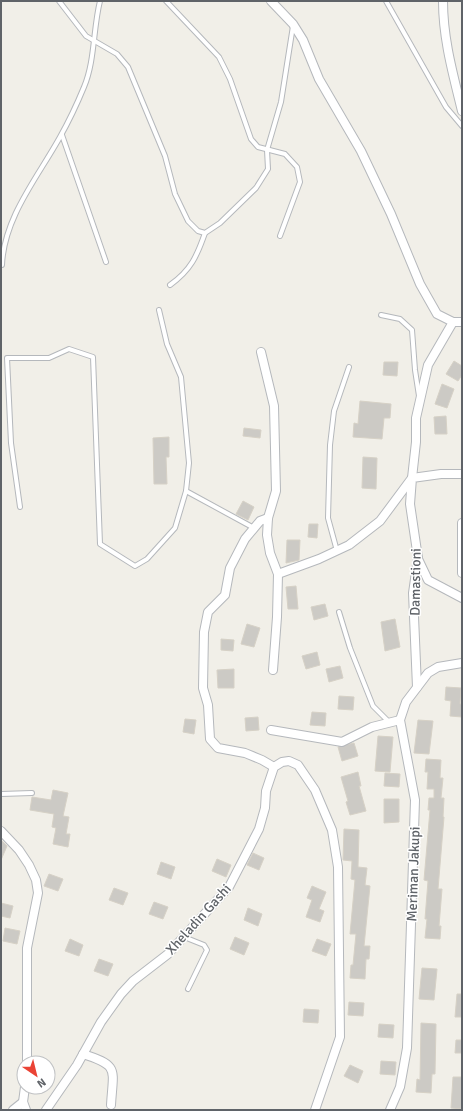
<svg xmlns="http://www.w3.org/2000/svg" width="463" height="1111" font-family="Signika,sans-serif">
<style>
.building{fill:#cccac5;stroke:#d6d1c6}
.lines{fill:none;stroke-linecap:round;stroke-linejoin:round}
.lane-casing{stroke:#b5b8bc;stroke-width:6}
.street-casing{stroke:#b5b8bc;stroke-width:10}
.lane{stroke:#fff;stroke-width:4}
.street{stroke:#fff;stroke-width:8}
.labels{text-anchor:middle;stroke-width:3;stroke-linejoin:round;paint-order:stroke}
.street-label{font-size:14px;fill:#5f6368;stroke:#fff}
</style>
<rect width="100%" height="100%" fill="#f1efe8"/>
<!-- building -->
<g class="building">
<path d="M454 361 462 366V375L458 381 446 374Z"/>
<path d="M384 362H398L397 376 383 375Z"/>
<path d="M442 384 454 389 447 408 435 404Z"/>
<path d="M360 401 391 404 390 418H384L382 439 353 437 354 423 358 424Z"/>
<path d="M446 416 447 434H435L434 417Z"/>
<path d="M244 428 261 430 260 438 243 436Z"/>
<path d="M169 437V457H166L167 484H154L153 438Z"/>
<path d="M363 457 377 458 376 489 362 488Z"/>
<path d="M243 501 254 507 248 520 236 514Z"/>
<path d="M309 524H318L317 538 308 537Z"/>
<path d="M287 540H300L299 560 286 563Z"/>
<path d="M296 586 298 609H288L286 587Z"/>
<path d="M325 604 328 616 314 620 311 607Z"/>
<path d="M395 619 400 647 385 651 381 622Z"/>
<path d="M247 624 260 628 254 647 241 644Z"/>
<path d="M221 639 234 640 233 651 221 650Z"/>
<path d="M317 652 320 665 306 669 302 656Z"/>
<path d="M340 666 343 678 329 682 326 669Z"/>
<path d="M234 669V688H218L217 670Z"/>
<path d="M446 687 461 688 460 704H462V717L450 716 451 701 445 700Z"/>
<path d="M339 696 354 697 353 710 338 709Z"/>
<path d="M312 712 326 713 325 726 310 725Z"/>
<path d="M258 717 259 730 246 731 245 718Z"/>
<path d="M185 719 196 720 194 734 183 732Z"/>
<path d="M418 720 433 721 429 754 414 753Z"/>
<path d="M378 736 393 737 390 772 375 771Z"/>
<path d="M354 743 358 756 342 761 338 747Z"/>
<path d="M426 759 441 760 440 778H443L441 798H444L443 817H444L438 889H442L439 926H441L440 939 425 938 427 919H425L428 881 424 880 430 810H428L429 798H434V789H427L428 772H425Z"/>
<path d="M358 772 361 786H359L366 811 350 815 346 802 348 801 341 777Z"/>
<path d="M385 773 400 774 399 787 384 786Z"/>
<path d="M53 790 68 793 63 816 69 817 66 834H70L68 847 53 844 56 828 52 827 54 814 30 810 32 797 51 800Z"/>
<path d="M384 799H399V822L384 823Z"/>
<path d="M344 829 359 830 358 867 367 868 365 885 370 886 364 946H370L369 959H366L365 979 350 978 351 965H353L356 934H350L355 880 351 879 352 861 343 860Z"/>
<path d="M1 840 7 846 1 860Z"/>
<path d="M253 853 264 858 259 870 247 865Z"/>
<path d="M217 859 231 865 226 877 212 871Z"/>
<path d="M161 862 175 867 171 879 157 874Z"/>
<path d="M49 874 63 879 58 891 44 886Z"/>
<path d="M312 886 326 892 319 909 324 911 320 922 306 917 312 900 307 898Z"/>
<path d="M114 888 128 893 123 905 109 900Z"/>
<path d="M154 902 168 907 163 919 149 914Z"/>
<path d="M1 903 13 906 10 918 1 916Z"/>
<path d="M248 908 262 914 258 926 244 920Z"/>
<path d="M5 928 20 931 17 944 3 941Z"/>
<path d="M235 937 249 943 244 955 230 949Z"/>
<path d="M70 939 83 945 79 956 65 951Z"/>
<path d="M317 939 331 944 326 956 312 951Z"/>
<path d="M99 959 113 964 108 976 94 971Z"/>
<path d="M422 968 437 969 434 1000 419 999Z"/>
<path d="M457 994H462V1017H455Z"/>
<path d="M349 1002 364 1003 363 1016 348 1015Z"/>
<path d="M304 1009 319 1010 318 1023 303 1022Z"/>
<path d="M421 1023 436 1024 435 1074H432L431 1093 416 1092 417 1079 420 1080Z"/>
<path d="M379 1024 394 1025 393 1038 378 1037Z"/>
<path d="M456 1040H462V1053H455Z"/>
<path d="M381 1061 396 1062 395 1075 380 1074Z"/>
<path d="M350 1065 363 1071 358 1083 344 1076Z"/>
<path d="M453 1077H462V1109L451 1108Z"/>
</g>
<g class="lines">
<defs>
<g id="lane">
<path d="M59 1 86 36 117 54 128 67 165 156 175 194 188 221 198 231 205 233 220 223 256 188 268 169 267 150 281 102 293 26"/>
<path d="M166 1 219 57 230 79 251 139 258 147 285 154 297 167 300 182 280 236"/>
<path d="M386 1 446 107 462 126"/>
<path d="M62 135 106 262"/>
<path d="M2 265C4 217 38 177 60 137 69 121 77 104 84 87 95 61 93 29 100 1"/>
<path d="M170 285C191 270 197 256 205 233"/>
<path d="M159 310 167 344 181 377 189 463 186 491 254 528"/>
<path d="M381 315 400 319 412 330 415 370 419 396"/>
<path d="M20 507 11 443 7 358H49L69 349 93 357 100 544 135 566 147 559 175 528 186 491"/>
<path d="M337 551 328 518 330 445 334 411 349 367"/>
<path d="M339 612 350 648 373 706 389 722"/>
<path d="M1 794 32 793"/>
<path d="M184 937 204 945 207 950 188 989"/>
</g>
<g id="street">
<path d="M271 1 293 24 303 40 319 79 361 151 391 214 420 284 437 314 453 322H462"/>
<path d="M443 1C443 39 453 74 462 111"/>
<path d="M261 352 274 406 276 491 268 518 267 535 270 553 278 574 277 617 273 670"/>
<path d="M268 518 260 521 245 539 230 568 225 595 208 612 204 632 203 688 208 705 210 739 218 748 245 753 262 760 274 767"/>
<path d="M462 523V573"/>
<path d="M418 559 428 580 462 598"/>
<path d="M278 574 319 559 349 545 380 521 412 478 416 442V418L428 365 453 322"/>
<path d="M417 687 413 593 418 558 410 504 412 478 441 474H462"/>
<path d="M271 730 342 742 372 727 400 720"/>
<path d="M1 831 19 850 29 865 36 880 38 893 27 948V1063"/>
<path d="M83 1054C120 1066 113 1069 111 1105"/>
<path d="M25 1087 23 1102 26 1110"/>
<path d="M13 1110 23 1102"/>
<path d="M46 1110 77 1065 101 1022 121 994 133 981 168 954 229 887 259 829 265 808 266 791 274 767 282 762 289 761 298 765 315 790 332 830 338 867 340 1037 315 1110"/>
<path d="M390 1110 400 1087 407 1048 415 800 400 720 406 702 428 673 438 667 462 663"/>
</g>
</defs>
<!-- lane casing -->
<use href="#lane" class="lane-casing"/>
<!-- street casing -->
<use href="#street" class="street-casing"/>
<!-- lane -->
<use href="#lane" class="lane"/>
<!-- street -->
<use href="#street" class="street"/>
</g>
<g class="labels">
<!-- street labels -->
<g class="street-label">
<text transform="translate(415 582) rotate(-89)" y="5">Damastioni</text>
<text transform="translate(413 874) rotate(-88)" y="5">Meriman Jakupi</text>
<text transform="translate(198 919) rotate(-48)" y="5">Xheladin Gashi</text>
</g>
</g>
<!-- border -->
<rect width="463" height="1111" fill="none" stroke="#5f6368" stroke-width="4"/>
<!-- north arrow -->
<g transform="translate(36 1075) rotate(145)"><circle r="19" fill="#ffffff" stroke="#bfc1c3"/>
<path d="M0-3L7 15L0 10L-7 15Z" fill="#ea4335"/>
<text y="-6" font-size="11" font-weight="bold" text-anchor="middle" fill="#5f6368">N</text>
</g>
</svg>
